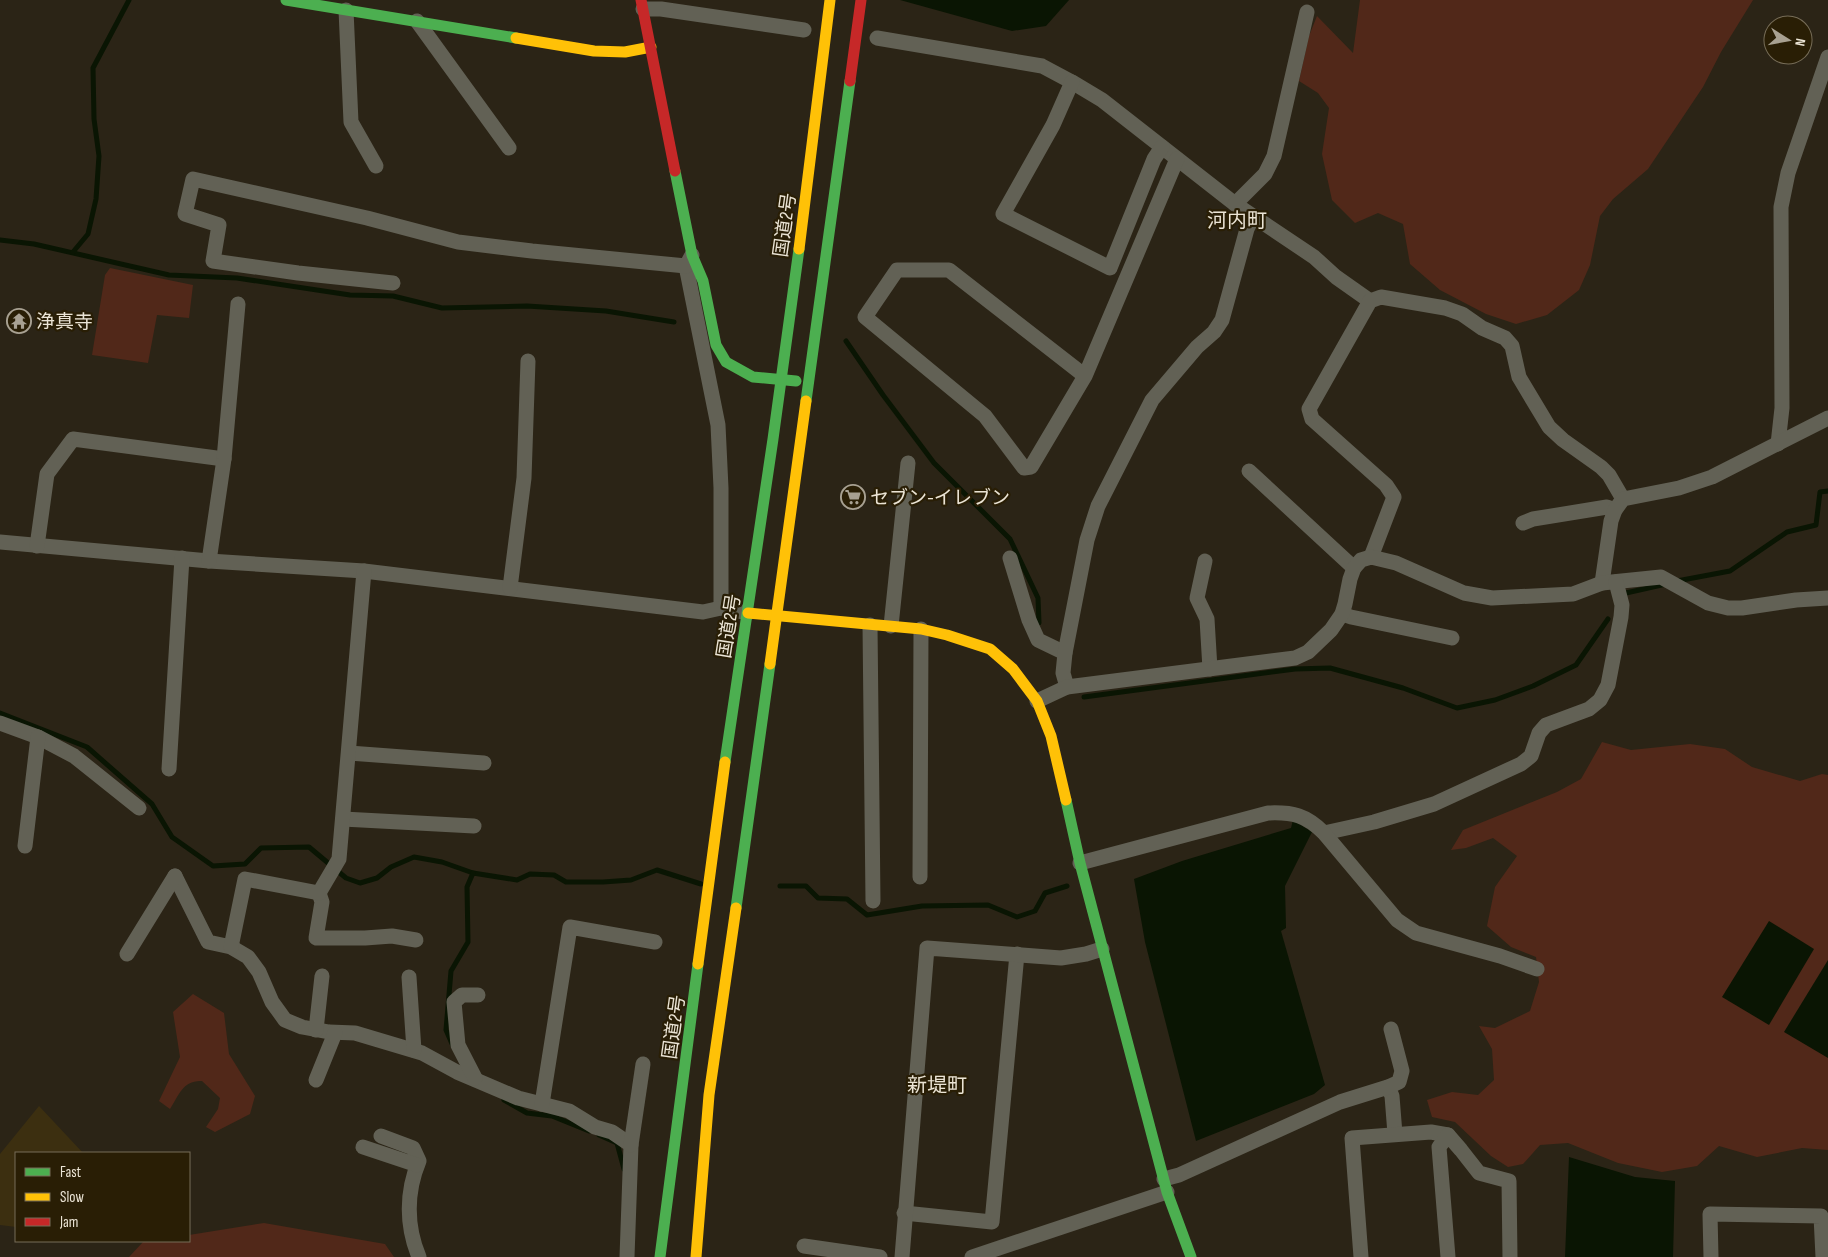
<svg xmlns="http://www.w3.org/2000/svg" width="1828" height="1257" font-family="'Sofia Sans Condensed','Noto Sans JP',sans-serif">
<style>
.built{fill:#3c2f10}
.green{fill:#512819}
.water{fill:#0a1503}
.lines{fill:none;stroke-linecap:round;stroke-linejoin:round}
.stream{stroke:#0a1503;stroke-width:5}
.street{stroke:#626155;stroke-width:15}
.fast{stroke:#4caf50;stroke-width:11}
.slow{stroke:#ffc107;stroke-width:11}
.jam{stroke:#c62828;stroke-width:11}
.labels{text-anchor:middle;stroke-width:4.5;stroke-linejoin:round;paint-order:stroke}
.street-label{font-size:19px;fill:#ebe4d5;stroke:#291e05}
.poi-label{font-size:19px;fill:#ebe4d5;stroke:#291e05;text-anchor:start}
.neighbourhood-label{font-size:20px;fill:#ebe4d5;stroke:#291e05}
</style>
<rect width="100%" height="100%" fill="#2b2416"/>
<!-- built -->
<path class="built" d="M39 1106 83 1153H16V1227L0 1225V1154Z"/>
<!-- green -->
<g class="green">
<path d="M1360 0H1753L1721 52 1703 87 1648 169 1613 199 1600 216 1590 265 1579 290 1547 315 1516 324 1486 314 1440 290 1410 264 1403 224 1378 213 1355 223 1332 200 1322 154 1329 108 1318 93 1299 81 1309 36 1317 16 1353 53Z"/>
<path d="M110 268 193 285 189 318 157 315 148 363 92 355 105 275Z"/>
<path d="M1602 742 1631 750 1690 744 1725 749 1752 767 1800 781 1822 774 1828 775V1150L1802 1148 1757 1157 1719 1146 1697 1166 1662 1172 1618 1163 1568 1143 1540 1145 1523 1164 1508 1167 1491 1156 1455 1122 1432 1117 1427 1100 1452 1092 1478 1095 1494 1080 1492 1049 1479 1026 1495 1028 1530 1011 1539 982 1536 957 1511 947 1487 926 1495 887 1517 856 1493 838 1466 848 1451 850 1463 830 1557 792 1581 779Z"/>
<path d="M193 994 224 1013 229 1054 255 1096 250 1114 215 1132 206 1127 218 1109 220 1098 202 1081C183 1080 179 1095 170 1109L159 1101 180 1057 173 1012Z"/>
<path d="M264 1223 385 1244 394 1257H129L143 1242 189 1241V1235Z"/>
</g>
<!-- water -->
<g class="water">
<path d="M900 0H1069L1046 26 1012 31Z"/>
<path d="M1293 820 1312 832 1285 886 1286 928 1281 931 1325 1085 1314 1094 1196 1141 1145 942 1134 879 1182 861 1291 828Z"/>
<path d="M1769 921 1814 949 1769 1025 1722 997Z"/>
<path d="M1828 960V1058L1784 1032Z"/>
<path d="M1569 1157 1635 1177 1675 1181 1673 1257H1565Z"/>
</g>
<g class="lines">
<!-- stream -->
<g class="stream">
<path d="M0 240 34 244 169 275 237 278 350 295 393 296 442 308 527 306 606 311 674 322"/>
<path d="M73 252 88 234 96 199 99 156 94 119 93 68 129 0"/>
<path d="M846 341 883 395 934 463 1010 539 1038 598 1039 623"/>
<path d="M1677 581 1730 571 1787 532 1816 525 1820 492 1828 491"/>
<path d="M1626 593 1666 584"/>
<path d="M1084 697 1295 669 1330 668 1403 688 1457 708 1495 700 1533 686 1576 665 1608 619"/>
<path d="M0 713 87 747 152 804 172 837 213 866 245 864 261 848 309 847 346 878 360 883 377 878 391 867 414 857 442 862 473 873 517 880 530 874 554 875 566 882H603L631 880 657 870 701 884"/>
<path d="M780 886H806L818 898 847 899 867 915 922 906 988 905 1017 917 1035 911 1045 893 1067 886"/>
<path d="M453 1046 446 1030 451 971 468 942 467 887 473 873"/>
<path d="M504 1100 527 1113 552 1116 589 1131"/>
<path d="M599 1135 617 1143 624 1169"/>
</g>
<!-- street -->
<g class="street">
<path d="M643 9H661L804 30"/>
<path d="M346 10 351 122 376 166"/>
<path d="M417 21 509 148"/>
<path d="M877 38 1042 66 1072 82 1102 100 1235 204 1314 257 1336 277 1370 301"/>
<path d="M1072 82 1053 125 1003 214 1110 268 1154 159 1162 147"/>
<path d="M1235 204 1265 174 1274 156 1307 12"/>
<path d="M686 266 718 425 721 488V608"/>
<path d="M393 283 298 273 213 261 219 225 185 214 193 179 367 218 458 242 532 251 686 266 692 255"/>
<path d="M1085 376 949 270H897L865 317 985 416 1024 468 1031 467 1085 376 1177 159"/>
<path d="M1778 444 1782 408 1781 207 1788 173 1828 57"/>
<path d="M1249 471 1354 568"/>
<path d="M1523 523 1533 519 1607 507 1615 510"/>
<path d="M0 542 209 561 364 571 703 612 721 608 748 613"/>
<path d="M37 546 47 474 73 439 224 459"/>
<path d="M1371 557 1394 497 1386 485 1312 419 1309 409 1370 301 1381 297 1445 308 1462 314 1482 328 1505 338 1512 346 1519 377 1549 427 1563 440 1601 467 1609 475 1623 499"/>
<path d="M1010 558 1029 620 1038 640 1065 653"/>
<path d="M209 561 224 459 238 304"/>
<path d="M1205 561 1197 598 1207 619 1210 669"/>
<path d="M1602 583 1611 521 1615 510 1623 499 1679 488 1712 477 1828 418"/>
<path d="M510 588 524 478 528 361"/>
<path d="M1342 614 1351 617 1452 638"/>
<path d="M870 625 873 901"/>
<path d="M891 626 908 463"/>
<path d="M1067 687 1063 673 1065 653 1087 540 1098 506 1152 400 1197 347 1214 332 1222 320 1247 229 1253 217"/>
<path d="M1037 701 1067 687 1295 658 1308 652 1331 630 1342 614 1345 604 1350 579 1354 568 1361 560 1371 557 1396 563 1464 593 1492 598 1573 594 1602 583 1661 577 1708 603 1728 608H1742L1796 600 1828 598"/>
<path d="M0 723 38 737 74 756 139 808"/>
<path d="M349 753 484 763"/>
<path d="M169 769 182 558"/>
<path d="M343 819 474 826"/>
<path d="M1324 833 1374 822 1434 804 1521 764 1531 756 1539 733 1546 725 1589 709 1600 700 1608 685 1621 617 1622 605 1616 582"/>
<path d="M25 846 38 737"/>
<path d="M1080 863 1268 813C1293 812 1306 815 1324 833L1397 920 1416 933 1500 956 1537 969"/>
<path d="M175 876 208 942 231 947 248 957 259 972 272 1002 285 1020 302 1027 329 1032 355 1033 422 1053 457 1072 518 1098 569 1111 595 1127 612 1132 631 1145 627 1257"/>
<path d="M920 877 921 629"/>
<path d="M319 893 322 902 316 938H365L392 936 416 940"/>
<path d="M231 947 245 879 319 893 339 859 364 571"/>
<path d="M127 954 175 876"/>
<path d="M409 977 414 1050"/>
<path d="M316 1030 322 976"/>
<path d="M475 1078 458 1045 454 1002 462 995H478"/>
<path d="M316 1080 335 1033"/>
<path d="M1388 1087 1392 1096 1395 1134"/>
<path d="M542 1104 570 927 655 942"/>
<path d="M381 1136 413 1148 419 1161C406 1192 406 1226 419 1257"/>
<path d="M631 1145 643 1064"/>
<path d="M363 1147 417 1165"/>
<path d="M1164 1179 1179 1175 1340 1102 1388 1087 1399 1082 1402 1071 1391 1029"/>
<path d="M904 1213 992 1222 1017 954"/>
<path d="M804 1246 880 1257"/>
<path d="M902 1257 927 948 1061 958 1086 954 1102 949"/>
<path d="M972 1257 1167 1192"/>
<path d="M1361 1257 1352 1138 1431 1132 1448 1135"/>
<path d="M1448 1257 1439 1147 1448 1135 1461 1150 1479 1173 1509 1181 1510 1257"/>
<path d="M1711 1257 1710 1214 1821 1216 1823 1257"/>
</g>
<!-- fast -->
<g class="fast">
<path d="M286 0 516 38"/>
<path d="M675 171 692 255 703 281 716 345 726 362 753 377 796 381"/>
<path d="M806 401 850 81"/>
<path d="M725 762 773 439 799 249"/>
<path d="M1066 800 1080 863 1167 1192 1191 1257"/>
<path d="M736 908 770 664"/>
<path d="M660 1257 698 964"/>
</g>
<!-- slow -->
<g class="slow">
<path d="M516 38 594 51 625 52 651 47"/>
<path d="M799 249 830 0"/>
<path d="M748 613 921 629 947 635 990 649 1013 669 1037 701 1051 736 1066 800"/>
<path d="M770 664 806 401"/>
<path d="M698 964 725 762"/>
<path d="M696 1257 709 1095 736 908"/>
</g>
<!-- jam -->
<g class="jam">
<path d="M641 0 675 171"/>
<path d="M850 81 861 0"/>
</g>
</g>
<!-- icons -->
<defs>
<symbol id="temple-ring" viewBox="-11 -11 22 22"><circle r="9.5" fill="#291e05" stroke="#a8a192" stroke-width="1.5"/><path d="M0-6L5-2H3V0L6.5 2.5H4V6H1.5V3h-3V6H-4V2.5H-6.5L-3 0V-2H-5Z" fill="#a8a192"/></symbol>
<symbol id="supermarket-ring" viewBox="-11 -11 22 22"><circle r="9.5" fill="#291e05" stroke="#a8a192" stroke-width="1.5"/><path d="M-6-5.5h2.5l.6 2H6L4.5 2H-2.5L-4.4-4H-6ZM-1.5 3.2a1.3 1.3 0 1 0 .1 0ZM3 3.2a1.3 1.3 0 1 0 .1 0Z" fill="#a8a192"/></symbol>
</defs>
<g fill-rule="evenodd">
<use href="#temple-ring" x="5" y="307" width="28" height="28"/>
<use href="#supermarket-ring" x="839" y="483" width="28" height="28"/>
</g>
<g class="labels">
<!-- street labels -->
<g class="street-label">
<text transform="translate(784 225) rotate(-82)" y="7">国道2号</text>
<text transform="translate(728 626) rotate(-81)" y="7">国道2号</text>
<text transform="translate(673 1027) rotate(-82)" y="7">国道2号</text>
</g>
<!-- poi labels -->
<g class="poi-label">
<text x="36" y="328">浄真寺</text>
<text x="870" y="504">セブン-イレブン</text>
</g>
<!-- neighbourhood labels -->
<g class="neighbourhood-label">
<text x="1237" y="227">河内町</text>
<text x="937" y="1092">新堤町</text>
</g>
</g>
<!-- legend -->
<rect x="15" y="1152" width="175" height="90" fill="#291e05" stroke="#776d58"/>
<rect x="25" y="1168" width="25" height="8" fill="#4caf50" stroke="#776d58"/>
<text x="60" y="1177" font-size="15" fill="#ebe4d5">Fast</text>
<rect x="25" y="1193" width="25" height="8" fill="#ffc107" stroke="#776d58"/>
<text x="60" y="1202" font-size="15" fill="#ebe4d5">Slow</text>
<rect x="25" y="1218" width="25" height="8" fill="#c62828" stroke="#776d58"/>
<text x="60" y="1227" font-size="15" fill="#ebe4d5">Jam</text>
<!-- north arrow -->
<g transform="translate(1788 40) rotate(101)"><circle r="24" fill="#291e05" stroke="#776d58"/>
<path d="M0-4L9 19L0 12L-9 19Z" fill="#a8a192"/>
<text y="-8" font-size="14" font-weight="bold" text-anchor="middle" fill="#ebe4d5">N</text>
</g>
</svg>
